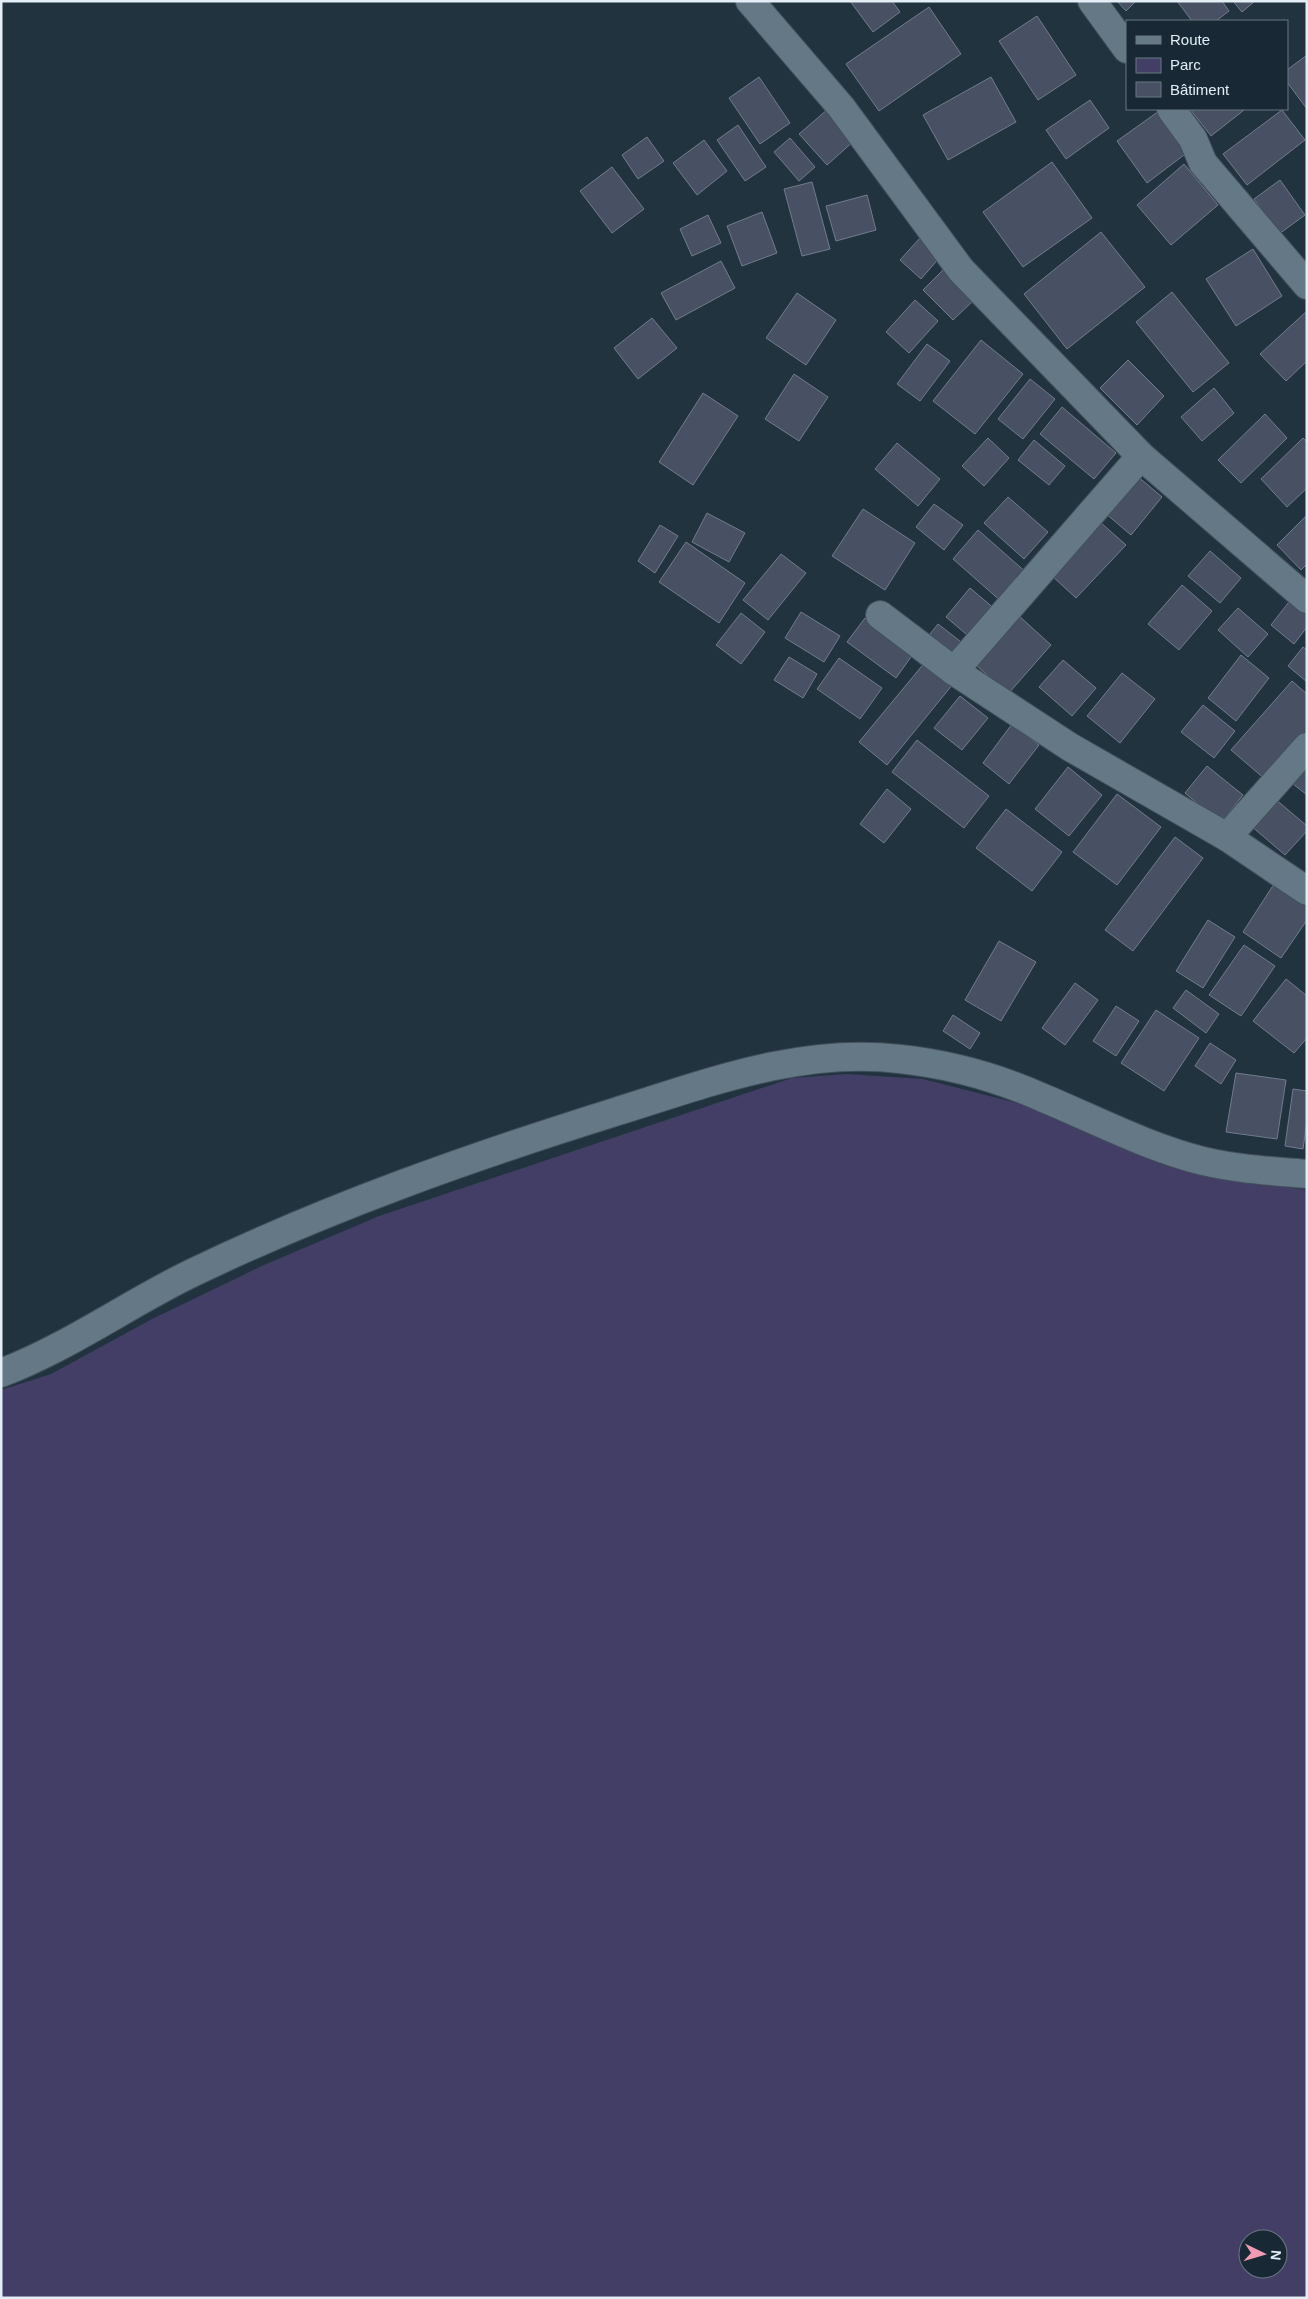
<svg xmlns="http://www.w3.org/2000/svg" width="1308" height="2299" font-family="Helvetica,sans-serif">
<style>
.green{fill:#433e65;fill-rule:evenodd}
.building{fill:#485163;stroke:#727b8f}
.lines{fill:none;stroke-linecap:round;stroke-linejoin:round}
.street-casing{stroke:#42515c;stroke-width:30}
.street{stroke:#647886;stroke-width:28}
</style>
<rect width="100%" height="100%" fill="#21333f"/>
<!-- green -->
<path class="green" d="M846 1074 923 1079 1017 1103 1077 1124 1196 1174 1307 1190V2298H1V1390L51 1374 152 1319 264 1265 379 1216 792 1078ZM1248 2239H1278V2269H1248Z"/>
<!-- building -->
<g class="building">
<path d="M850 1H892L900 12 873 32Z"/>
<path d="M1117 1H1136L1126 11Z"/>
<path d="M1177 1H1222L1229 11 1216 21H1192Z"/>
<path d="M1233 1H1255L1242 12Z"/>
<path d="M929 7 961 54 879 111 846 64Z"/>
<path d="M1037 16 1076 75 1038 100 999 41Z"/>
<path d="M1307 55V109L1287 82V70Z"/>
<path d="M759 77 790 123 760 144 729 98Z"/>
<path d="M991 77 1016 122 948 160 923 115Z"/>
<path d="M1090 100 1109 128 1066 159 1046 130Z"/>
<path d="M828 109 855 140 827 165 799 134Z"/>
<path d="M1190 109H1243L1244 110 1211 136Z"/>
<path d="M1282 110 1305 140 1247 185 1223 154Z"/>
<path d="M1159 111 1188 152 1147 183 1117 141Z"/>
<path d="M738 125 766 167 745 181 717 140Z"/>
<path d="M647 137 664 161 638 179 622 155Z"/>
<path d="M790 138 815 167 799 181 774 152Z"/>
<path d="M704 140 727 171 697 195 673 163Z"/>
<path d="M1052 162 1092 218 1023 267 983 212Z"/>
<path d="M1184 164 1218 205 1171 245 1137 205Z"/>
<path d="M612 167 644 209 612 233 580 191Z"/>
<path d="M1280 180 1305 215 1279 234 1254 199Z"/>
<path d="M812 182 830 249 802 256 784 189Z"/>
<path d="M867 195 876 230 836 241 826 206Z"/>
<path d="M762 212 777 253 742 266 727 226Z"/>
<path d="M708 215 721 243 692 256 680 229Z"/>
<path d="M1101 232 1145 287 1067 349 1024 294Z"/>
<path d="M920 238 940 257 921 279 900 260Z"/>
<path d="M1253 249 1282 296 1236 326 1206 279Z"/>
<path d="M721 261 735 288 676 320 661 293Z"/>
<path d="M945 268 975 299 953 320 923 290Z"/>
<path d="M1172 292 1229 363 1193 392 1136 322Z"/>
<path d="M797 293 836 320 806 365 766 338Z"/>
<path d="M915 300 938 321 909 353 886 332Z"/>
<path d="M1307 311V361L1286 381 1260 354Z"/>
<path d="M652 318 677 348 638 379 614 348Z"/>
<path d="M981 340 1023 374 975 434 933 401Z"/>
<path d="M927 344 950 361 920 401 897 384Z"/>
<path d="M1128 360 1164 396 1137 425 1100 388Z"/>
<path d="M794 374 828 397 799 441 765 419Z"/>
<path d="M1030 379 1055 399 1023 439 998 419Z"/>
<path d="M1214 388 1234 413 1202 441 1181 417Z"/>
<path d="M703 393 738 416 693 485 659 462Z"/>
<path d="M1062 407 1116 453 1094 479 1040 434Z"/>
<path d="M1265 414 1287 438 1241 483 1218 460Z"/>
<path d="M988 438 1009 458 984 486 962 466Z"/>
<path d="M1303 438 1307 442V488L1287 507 1261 479Z"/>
<path d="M1034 440 1065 466 1049 485 1018 460Z"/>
<path d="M897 443 940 479 918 506 875 469Z"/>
<path d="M1136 475 1162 497 1131 535 1105 513Z"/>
<path d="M1008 497 1048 532 1024 559 984 523Z"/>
<path d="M934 504 963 525 944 550 916 527Z"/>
<path d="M863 509 915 543 885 590 832 556Z"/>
<path d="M707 513 745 533 729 562 692 542Z"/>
<path d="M1307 515V564L1301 570 1277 545Z"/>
<path d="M1100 522 1126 545 1076 598 1051 575Z"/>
<path d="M660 525 678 536 655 573 638 561Z"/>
<path d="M978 530 1028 574 1003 603 953 559Z"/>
<path d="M686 542 745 583 719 623 659 582Z"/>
<path d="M1210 551 1241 578 1220 603 1188 576Z"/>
<path d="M781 554 806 573 768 620 743 600Z"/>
<path d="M1182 585 1212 611 1179 650 1148 624Z"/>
<path d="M970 588 996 610 972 639 946 617Z"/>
<path d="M1292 598 1307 609V627L1294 644 1271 625Z"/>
<path d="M1238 608 1268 634 1248 657 1218 630Z"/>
<path d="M801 612 840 636 824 662 785 638Z"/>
<path d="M741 613 765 632 741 664 716 645Z"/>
<path d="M1018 615 1051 645 1008 694 975 664Z"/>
<path d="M865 618 913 654 896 678 847 642Z"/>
<path d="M938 624 965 645 953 661 926 639Z"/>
<path d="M1303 647 1307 650V682L1288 666Z"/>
<path d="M1241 655 1269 678 1236 721 1208 698Z"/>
<path d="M789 657 817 674 803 698 774 680Z"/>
<path d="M839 658 882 688 860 719 817 689Z"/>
<path d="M1063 660 1096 688 1072 716 1039 687Z"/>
<path d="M926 661 953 684 887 765 859 742Z"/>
<path d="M1122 673 1155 699 1120 743 1087 716Z"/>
<path d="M1292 681 1307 694V733L1266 780 1231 750Z"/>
<path d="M960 696 988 718 962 750 934 728Z"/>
<path d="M1203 705 1235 731 1214 758 1181 732Z"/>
<path d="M1012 724 1039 745 1009 784 983 763Z"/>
<path d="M917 740 989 796 964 828 892 772Z"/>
<path d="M1307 765V795L1293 784Z"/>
<path d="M1207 766 1243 795 1221 823 1185 793Z"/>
<path d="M1068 767 1102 795 1069 836 1035 809Z"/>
<path d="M887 789 911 809 884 843 860 824Z"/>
<path d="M1117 794 1161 827 1117 885 1073 852Z"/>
<path d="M1274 798 1307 826V831L1285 855 1250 825Z"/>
<path d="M1006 809 1062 852 1032 891 976 848Z"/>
<path d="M1175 837 1203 858 1133 951 1105 930Z"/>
<path d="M1274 884 1307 906V920L1281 958 1243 932Z"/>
<path d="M1208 920 1235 937 1203 988 1176 971Z"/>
<path d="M999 941 1036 962 1001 1021 965 1000Z"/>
<path d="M1244 945 1275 966 1241 1016 1209 995Z"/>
<path d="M1286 979 1307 996V1038L1294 1053 1253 1021Z"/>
<path d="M1075 983 1098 1000 1065 1045 1042 1028Z"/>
<path d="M1186 990 1219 1014 1206 1033 1173 1008Z"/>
<path d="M1116 1006 1139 1021 1116 1056 1093 1041Z"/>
<path d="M1156 1010 1199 1038 1164 1091 1121 1063Z"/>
<path d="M953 1015 980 1033 970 1049 943 1031Z"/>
<path d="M1210 1043 1236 1060 1221 1084 1195 1066Z"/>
<path d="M1236 1073 1286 1080 1277 1139 1226 1132Z"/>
<path d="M1293 1089 1307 1091V1121L1303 1149 1285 1146Z"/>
</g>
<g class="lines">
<defs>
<g id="street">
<path d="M750 1 841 107 961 270 1141 456 1307 599"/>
<path d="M1092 1 1127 49"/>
<path d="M1171 109 1193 139 1203 163 1307 285"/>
<path d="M880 615 954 671 1070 747 1227 837 1307 891"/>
<path d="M954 671 1141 456"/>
<path d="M1227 837 1307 747"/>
<path d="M1 1373C69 1347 128 1304 192 1273 329 1207 471 1157 615 1112 708 1083 801 1047 900 1059 947 1064 998 1078 1041 1097 1094 1119 1147 1147 1203 1161 1237 1169 1272 1171 1307 1174"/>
</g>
</defs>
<!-- street casing -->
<use href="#street" class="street-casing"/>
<!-- street -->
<use href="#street" class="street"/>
</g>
<!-- border -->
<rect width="1308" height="2299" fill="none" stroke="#e3eef6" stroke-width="5"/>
<!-- legend -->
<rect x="1126" y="20" width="162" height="90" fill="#182935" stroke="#697882"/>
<rect x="1136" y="36" width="25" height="8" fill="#647886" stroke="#697882"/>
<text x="1170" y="45" font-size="15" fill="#e3eef6">Route</text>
<rect x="1136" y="58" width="25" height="15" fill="#433e65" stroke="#697882"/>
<text x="1170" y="70" font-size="15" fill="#e3eef6">Parc</text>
<rect x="1136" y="82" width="25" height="15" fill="#485163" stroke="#697882"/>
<text x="1170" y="95" font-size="15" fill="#e3eef6">Bâtiment</text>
<!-- north arrow -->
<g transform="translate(1263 2254) rotate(95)"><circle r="24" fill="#182935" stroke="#697882"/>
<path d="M0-4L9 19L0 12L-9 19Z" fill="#f19ab1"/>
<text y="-8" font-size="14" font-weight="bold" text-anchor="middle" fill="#e3eef6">N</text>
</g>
</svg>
